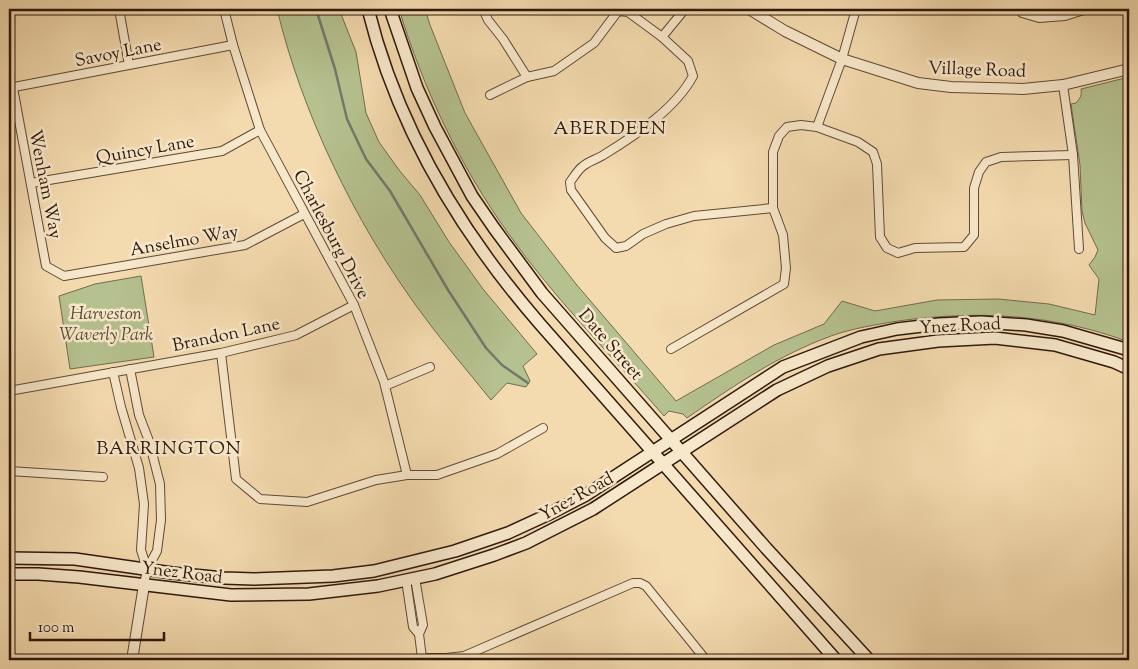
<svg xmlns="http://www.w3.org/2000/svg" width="1138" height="669" font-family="'Sorts Mill Goudy',serif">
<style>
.green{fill:#b5c18f;stroke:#726c4e}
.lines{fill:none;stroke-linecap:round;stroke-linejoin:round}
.stream{stroke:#707a6c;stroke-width:2.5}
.minor-casing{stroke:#604936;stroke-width:10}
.tertiary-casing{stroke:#604936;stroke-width:12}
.secondary-casing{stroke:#2e180d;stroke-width:14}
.minor{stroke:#f8e8cb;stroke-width:8}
.tertiary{stroke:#f8e8cb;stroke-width:10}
.secondary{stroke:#f8e8cb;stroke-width:11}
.labels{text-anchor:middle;stroke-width:5;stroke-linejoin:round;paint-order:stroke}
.street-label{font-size:18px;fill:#2e180d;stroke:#f8e8cb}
.park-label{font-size:18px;font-style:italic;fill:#564b34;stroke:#f8e8cb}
.neighbourhood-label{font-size:19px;letter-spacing:1px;fill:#2e180d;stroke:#f8e8cb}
</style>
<rect width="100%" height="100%" fill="#f4dbaf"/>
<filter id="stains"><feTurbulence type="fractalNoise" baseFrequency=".004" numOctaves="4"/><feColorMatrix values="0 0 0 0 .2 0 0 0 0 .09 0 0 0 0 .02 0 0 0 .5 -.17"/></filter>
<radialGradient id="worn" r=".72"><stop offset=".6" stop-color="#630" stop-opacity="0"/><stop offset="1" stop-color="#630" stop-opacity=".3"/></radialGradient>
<!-- green -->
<g class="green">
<path d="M277 9H339L356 52 366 113 379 142 399 170 420 195 449 242 483 289 537 354 523 366 530 381 526 387 507 383 491 400C466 369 440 339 417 307 354 220 302 113 277 9Z"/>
<path d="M399 9H425L430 25 465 113 521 213 576 284 676 401 774 345 824 324 842 301 875 311 937 300 998 299 1049 304 1095 315 1099 279 1089 265 1095 257 1098 250 1085 223 1082 211 1080 165 1071 104 1076 103C1080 98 1082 96 1081 89L1129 77V342C1054 314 977 310 898 321 875 325 853 328 831 336 779 355 733 386 687 418L683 414 669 411 664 416C612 356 554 298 508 233 460 166 423 88 399 9Z"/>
<path d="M141 276 154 357 70 369 59 296 95 284Z"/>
</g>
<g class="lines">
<!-- stream -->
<path class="stream" d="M316 9 335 69 347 119 366 159 390 191 448 290 486 348 502 365 528 383"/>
<defs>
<g id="minor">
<path d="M119 9 129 65"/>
<path d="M224 9 233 45 260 130 354 305 384 382 407 475"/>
<path d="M483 9 488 20 503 39 527 77"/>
<path d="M901 9H906"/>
<path d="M1021 9 1022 13 1039 18 1065 16 1087 9"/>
<path d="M662 37 685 9"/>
<path d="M1063 85 1073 155 1079 249"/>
<path d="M9 88 233 45"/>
<path d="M13 88 46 266 64 276 245 245 304 214"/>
<path d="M490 95 527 77 554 71 594 43 618 11 628 12 662 37 688 61 693 76C676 108 636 135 605 154 598 159 588 161 582 167 577 171 574 177 570 182L571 190 605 238 616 248 626 246 643 234 666 224 694 216 773 208"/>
<path d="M817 127 842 59 856 9"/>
<path d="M31 183 222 151 260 130"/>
<path d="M671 349 784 284 786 268 783 235 773 208V152L779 136 787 127 801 125 817 127 858 142 873 152 877 164 880 237 887 248 898 253 915 248 964 247 974 235V188L979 172 986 162 1001 157 1073 155"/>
<path d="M221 353 236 479 260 499 307 502 376 480 407 475H437L497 454 543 428"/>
<path d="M130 369 139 415 149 441 160 484 161 520 157 551 147 569 144 585"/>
<path d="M113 372 121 407 139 468 144 504 141 550 147 569"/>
<path d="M385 386 430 367"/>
<path d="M9 391 221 353 296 335 354 305"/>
<path d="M9 471 103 477"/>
<path d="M415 578 423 625 419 634 422 658H446L464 656 633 583H640L646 586 706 660"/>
<path d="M406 580 413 627 419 634"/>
<path d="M411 660 422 658"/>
</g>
<g id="tertiary">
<path d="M749 9 785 31 842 59 918 83 951 87 1023 89 1063 85 1129 69"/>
<path d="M132 660 144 585"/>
</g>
<g id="secondary">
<path d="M368 9C397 126 461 233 540 324L836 660"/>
<path d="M390 9 417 88 435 127 472 196 494 228 542 293 766 548 869 660"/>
<path d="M9 558 75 559 172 573 224 578 254 579 333 576 374 571 455 551 508 533 547 515 586 495 783 367 861 337 897 329 939 324 981 322 1026 325 1063 331 1129 350"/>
<path d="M9 574H38L79 577 231 595 309 594 378 586 435 574 494 555 526 543 593 509 777 390 828 366 879 349 938 341 995 338 1055 345 1114 362 1129 369"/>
</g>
</defs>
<!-- minor casing -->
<use href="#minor" class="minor-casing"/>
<!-- tertiary casing -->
<use href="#tertiary" class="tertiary-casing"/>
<!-- secondary casing -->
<use href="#secondary" class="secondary-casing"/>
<!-- minor -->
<use href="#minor" class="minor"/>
<!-- tertiary -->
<use href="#tertiary" class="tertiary"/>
<!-- secondary -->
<use href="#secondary" class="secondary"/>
</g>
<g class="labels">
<!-- street labels -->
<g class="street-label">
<text transform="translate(118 52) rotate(-11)" y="6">Savoy Lane</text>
<text transform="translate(977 69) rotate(2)" y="6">Village Road</text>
<text transform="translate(145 149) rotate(-10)" y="6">Quincy Lane</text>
<text transform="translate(46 184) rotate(79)" y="6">Wenham Way</text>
<text transform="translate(332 234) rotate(62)" y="6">Charlesburg Drive</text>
<text transform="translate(184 240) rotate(-10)" y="6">Anselmo Way</text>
<text transform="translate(960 325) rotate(-3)" y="6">Ynez Road</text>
<text transform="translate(226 334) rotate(-12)" y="6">Brandon Lane</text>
<text transform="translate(611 344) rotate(49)" y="6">Date Street</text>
<text transform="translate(576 496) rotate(-29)" y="6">Ynez Road</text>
<text transform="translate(182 572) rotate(7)" y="6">Ynez Road</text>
</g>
<!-- park labels -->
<g class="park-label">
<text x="106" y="319">Harveston<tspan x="106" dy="21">Waverly Park</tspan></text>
</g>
<!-- neighbourhood labels -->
<g class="neighbourhood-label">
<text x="610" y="134">ABERDEEN</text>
<text x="169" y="454">BARRINGTON</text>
</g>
</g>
<!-- margin -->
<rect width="1138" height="669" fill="none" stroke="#f4dbaf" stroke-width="30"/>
<rect x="10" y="10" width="1118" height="649" fill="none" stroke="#2e180d" stroke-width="2.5"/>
<rect x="15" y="15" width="1108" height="639" fill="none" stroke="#2e180d"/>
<!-- scale -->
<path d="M30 632v8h134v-8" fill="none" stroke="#2e180d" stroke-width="2.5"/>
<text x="38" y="632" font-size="15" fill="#2e180d" stroke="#f8e8cb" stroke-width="4" paint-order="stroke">100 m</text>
<rect width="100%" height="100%" filter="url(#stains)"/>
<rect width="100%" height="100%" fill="url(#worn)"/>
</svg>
